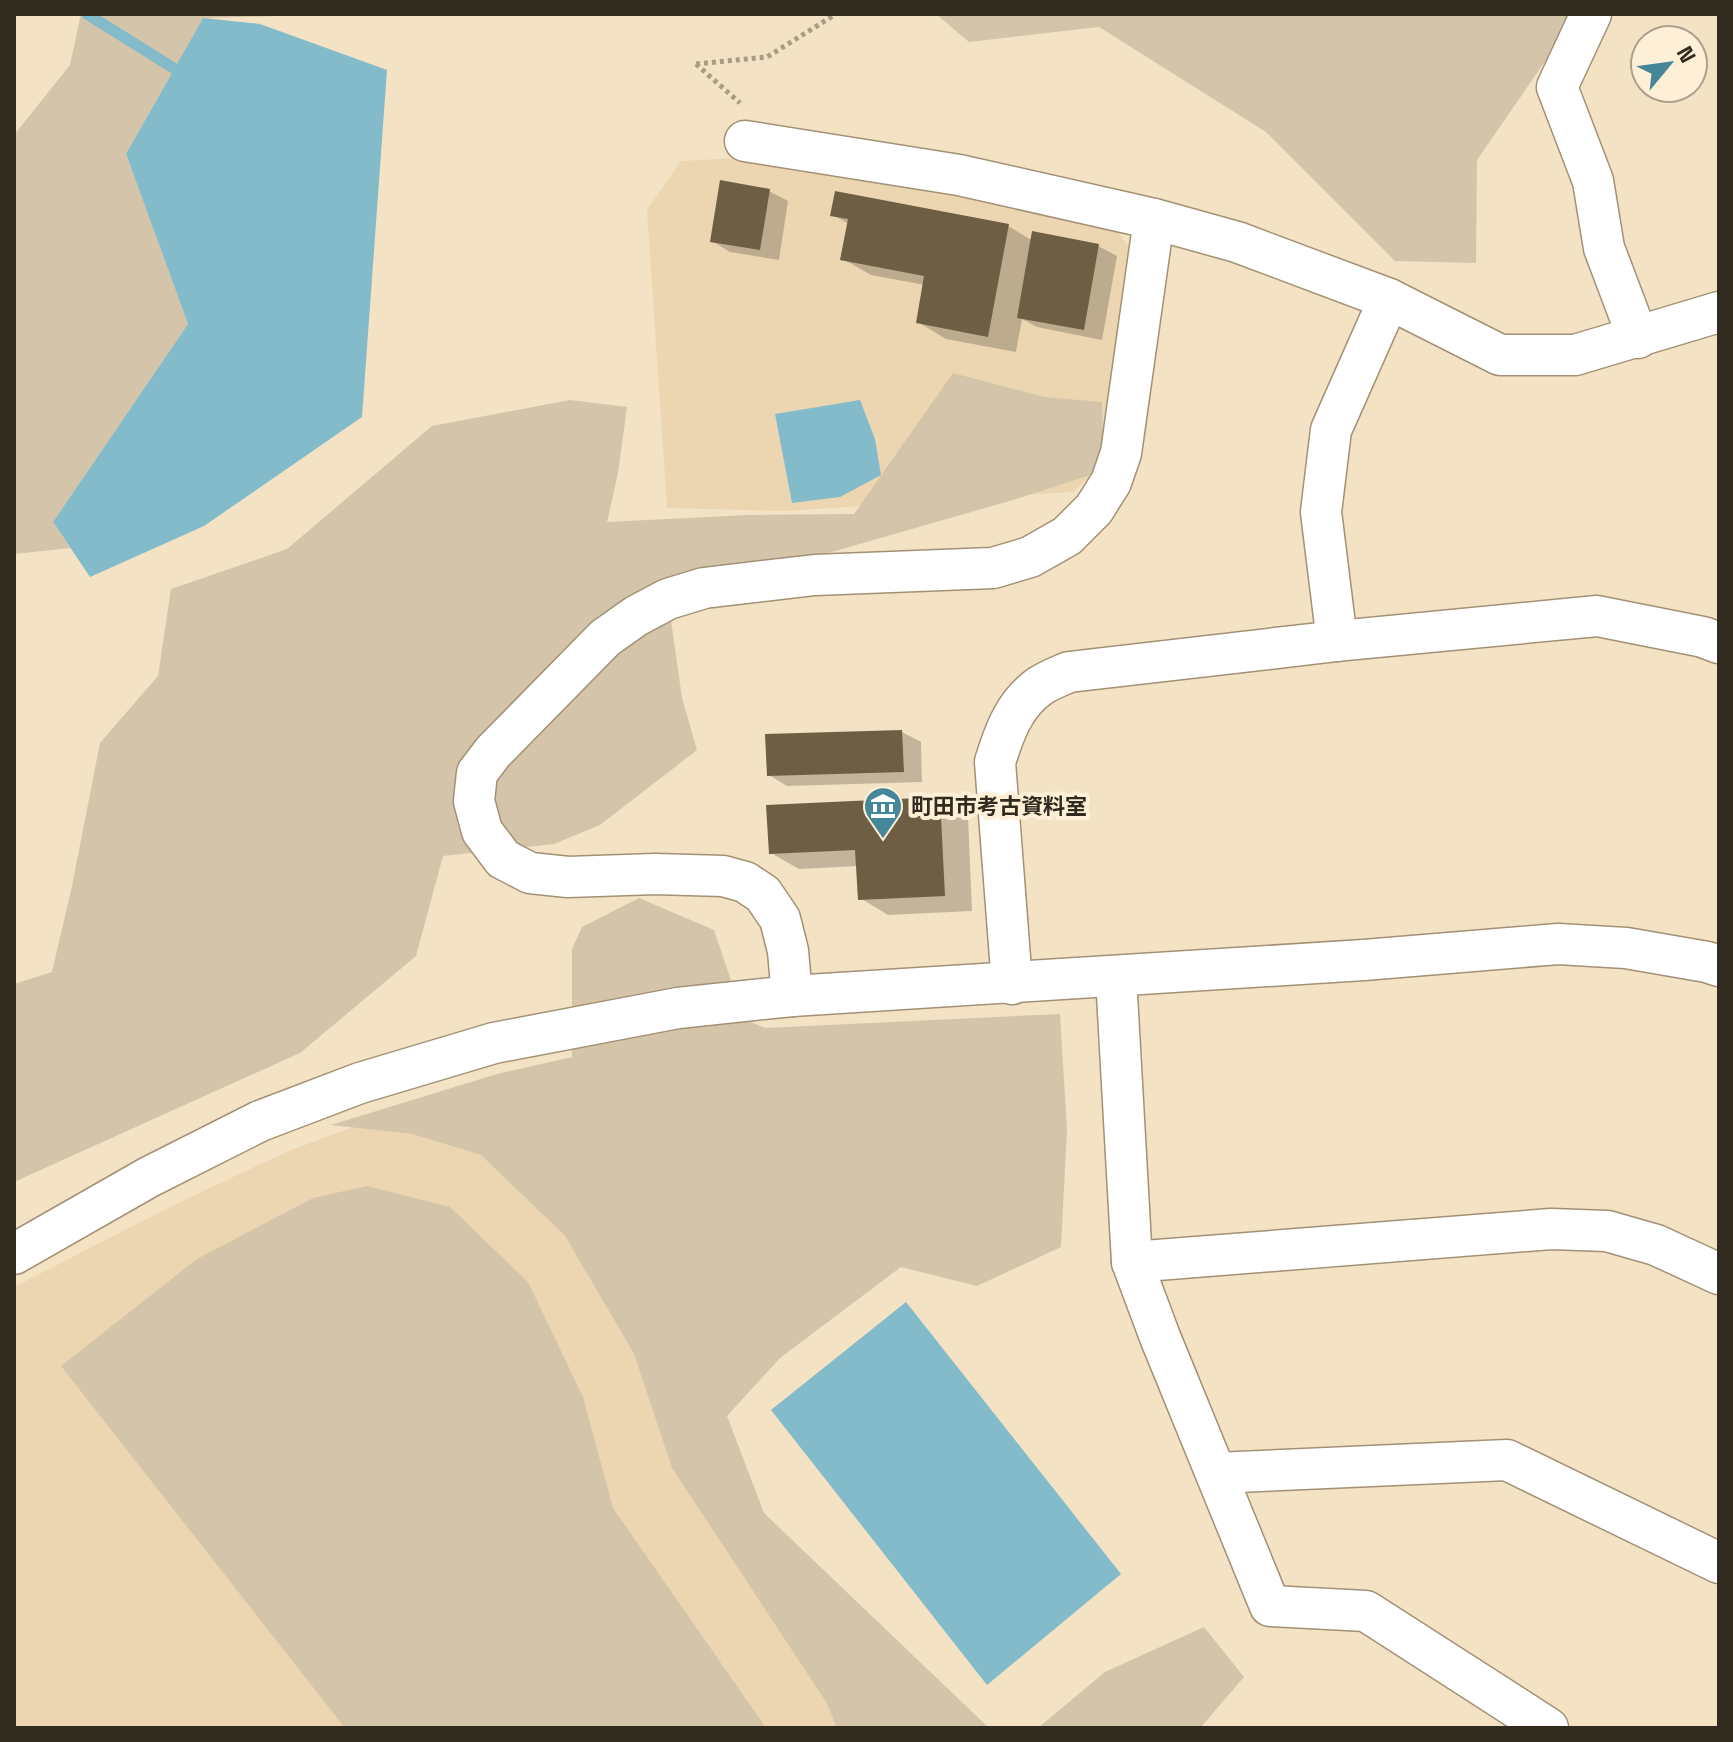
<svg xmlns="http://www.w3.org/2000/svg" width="1733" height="1742" font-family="'Space Grotesk','Noto Sans JP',sans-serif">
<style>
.built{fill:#ecd6b1}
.green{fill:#d4c4a9}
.water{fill:#83bbcb}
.shadow{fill:#0003}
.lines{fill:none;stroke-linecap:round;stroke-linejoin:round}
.stream{stroke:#83bbcb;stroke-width:11}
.building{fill:#6e5e44}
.minor-casing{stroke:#a29175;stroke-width:43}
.path{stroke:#a99c84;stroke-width:5;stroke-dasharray:4 4;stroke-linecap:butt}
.minor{stroke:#fff;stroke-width:40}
.labels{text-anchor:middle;stroke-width:8;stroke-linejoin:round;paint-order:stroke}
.poi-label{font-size:22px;font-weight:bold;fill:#312a1e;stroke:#feefd7;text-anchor:start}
</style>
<rect width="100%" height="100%" fill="#f4e2c4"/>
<!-- built -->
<g class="built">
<path d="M740 158 958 188 1113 225 1129 247 1105 440 1089 477 1074 492 786 511 667 508 647 210 681 161Z"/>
<path d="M353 1127 412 1134 481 1155 565 1236 634 1354 672 1468 826 1702 837 1728H14V1287L170 1207 286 1152Z"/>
</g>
<!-- green -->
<g class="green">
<path d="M81 14H285L280 16 203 18 126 154 188 324 53 522 70 548 14 554V135L70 65Z"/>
<path d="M936 14H1567L1568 28 1477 160 1476 263 1395 261 1266 132 1099 27 969 42Z"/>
<path d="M953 373 1044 397 1102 402 1103 471 1013 500 668 599 682 698 697 750 600 825 554 844 443 856 416 956 300 1053 14 1182V984L52 972 72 886 100 743 158 676 171 589 287 549 432 426 570 400 627 407 618 473 607 522 748 515 854 514Z"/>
<path d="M639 898 714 930 744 1019 765 1028 1060 1014 1067 1129 1061 1247 977 1286 901 1267 780 1358 727 1416 764 1513 989 1728H837L826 1702 672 1468 634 1354 565 1236 481 1155 412 1134 331 1125 497 1074 572 1057V949L582 927Z"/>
<path d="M367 1186 450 1207 528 1282 583 1397 613 1508 766 1728H345L61 1366 197 1259 313 1198Z"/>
<path d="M1204 1627 1244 1677 1200 1728H1038L1105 1672Z"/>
</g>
<!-- water -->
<g class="water">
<path d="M203 18 260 24 387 70 362 417 204 526 90 577 53 522 188 324 126 154Z"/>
<path d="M860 400 875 439 881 475 840 497 792 503 775 414Z"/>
<path d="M906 1302 1121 1574 987 1685 771 1410Z"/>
</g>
<!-- shadow -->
<g class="shadow">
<path d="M769 191 788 201 779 260 730 252 712 241Z"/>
<path d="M833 215 1008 226 1033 241 1098 246 1117 256 1102 340 1037 327 1022 319 1016 352 946 339 918 322 925 285 871 275 843 259 849 224Z"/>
<path d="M902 732 921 742 922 782 787 786 769 775Z"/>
<path d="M940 799 968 816 972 911 888 915 860 898 858 866 799 869 771 853Z"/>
</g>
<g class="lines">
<!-- stream -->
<path class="stream" d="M87 14 175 69"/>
</g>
<!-- building -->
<g class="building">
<path d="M720 180 770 189 760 250 710 242Z"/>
<path d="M835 191 1009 224 988 337 916 323 924 276 840 260 848 219 830 216Z"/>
<path d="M1032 231 1099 244 1084 330 1017 318Z"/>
<path d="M902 730 904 772 767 776 765 734Z"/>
<path d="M940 797 945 896 858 900 855 850 769 854 766 805Z"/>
</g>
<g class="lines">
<defs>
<g id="minor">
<path d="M1591 14 1557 87 1593 181 1604 248 1638 338"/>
<path d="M745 141 959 175 1154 219 1237 242 1389 299 1500 355H1575L1719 312"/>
<path d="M1337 641 1321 512 1331 430 1389 299"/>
<path d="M1116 977 1132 1262 1160 1337 1270 1606 1366 1611 1548 1728"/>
<path d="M1012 984 995 762C1004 733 1014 704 1040 686 1049 680 1060 676 1069 672L1337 641 1597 616 1703 637 1719 643"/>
<path d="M792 996 788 951 780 919 763 894 745 882 723 876 655 874 568 877 530 873 503 859 482 831 474 801 477 773 493 752 605 638 636 616 668 599 704 588 815 575 993 568 1030 557 1067 536 1094 509 1111 482 1121 453 1154 219"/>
<path d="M14 1254 149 1177 260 1121 360 1083 494 1043 678 1008 792 996 1364 960 1558 944 1626 948 1707 962 1719 966"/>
<path d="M1132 1262 1551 1229 1607 1231 1656 1245 1719 1274"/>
<path d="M1216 1473 1507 1460 1719 1563"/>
</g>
</defs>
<!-- minor casing -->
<use href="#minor" class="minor-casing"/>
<!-- path -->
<g class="path">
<path d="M696 64 767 57 836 14"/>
<path d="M696 64 740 103"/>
</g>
<!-- minor -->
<use href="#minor" class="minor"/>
</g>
<!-- icons -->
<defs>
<symbol id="museum-pin" viewBox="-11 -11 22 30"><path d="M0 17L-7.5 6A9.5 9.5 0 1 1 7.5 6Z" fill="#458698" stroke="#feefd7"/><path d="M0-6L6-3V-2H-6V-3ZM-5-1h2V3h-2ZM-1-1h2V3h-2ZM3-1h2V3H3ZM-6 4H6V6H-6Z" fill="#fff"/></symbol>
</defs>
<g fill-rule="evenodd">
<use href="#museum-pin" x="861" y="784" width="44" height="60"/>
</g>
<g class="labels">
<!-- poi labels -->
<g class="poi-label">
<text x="911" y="814">町田市考古資料室</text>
</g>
</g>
<!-- border -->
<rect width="1733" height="1742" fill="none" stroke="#312a1e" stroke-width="32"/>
<!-- north arrow -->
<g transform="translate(1669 64) rotate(61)"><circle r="38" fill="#feefd7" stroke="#aca08d" stroke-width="2"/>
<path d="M0-6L14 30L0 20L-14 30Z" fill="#458698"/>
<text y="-12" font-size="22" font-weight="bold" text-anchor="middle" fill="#312a1e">N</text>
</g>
</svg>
